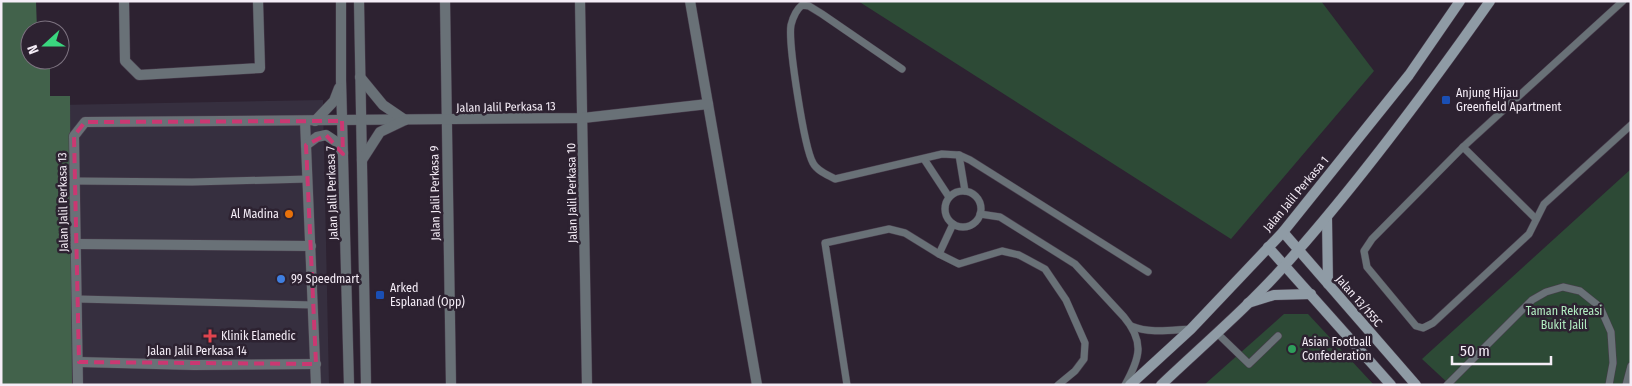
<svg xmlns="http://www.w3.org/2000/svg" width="1632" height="386" font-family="'Fira Sans Condensed',sans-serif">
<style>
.commercial{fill:#362f3f}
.green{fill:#2d4a36}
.forest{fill:#42624b}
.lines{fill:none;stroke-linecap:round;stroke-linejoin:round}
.service-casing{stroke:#493e4d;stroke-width:8}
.minor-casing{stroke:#493e4d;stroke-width:11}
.tertiary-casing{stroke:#493e4d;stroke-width:11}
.secondary-casing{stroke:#493e4d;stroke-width:11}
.service{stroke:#697177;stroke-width:7}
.minor{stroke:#697177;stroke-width:10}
.tertiary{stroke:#697177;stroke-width:10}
.secondary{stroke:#8f9ba5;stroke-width:10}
.marked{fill:none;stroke:#ca3872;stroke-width:4;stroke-dasharray:10 6;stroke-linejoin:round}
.transit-dot{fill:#1a4fb4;stroke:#2d2231;stroke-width:2}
.food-dot{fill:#e8710a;stroke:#2d2231;stroke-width:2}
.shop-dot{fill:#3f7fe0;stroke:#2d2231;stroke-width:2}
.health-dot{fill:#e0444e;stroke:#2d2231;stroke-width:2}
.leisure-dot{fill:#2e9e5b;stroke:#2d2231;stroke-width:2}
.labels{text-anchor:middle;stroke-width:5;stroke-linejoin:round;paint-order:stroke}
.poi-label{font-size:12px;fill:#f5edf7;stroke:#2d2231;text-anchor:start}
.street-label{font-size:12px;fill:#f5edf7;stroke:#2d2231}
.park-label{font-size:12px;fill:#b1ebc0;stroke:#2d2231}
</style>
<rect width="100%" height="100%" fill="#2d2231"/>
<!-- commercial -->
<path class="commercial" d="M323 100 329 385H65L59 105Z"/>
<!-- green -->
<g class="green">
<path d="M858 1H1321L1374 71 1231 239Z"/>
<path d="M1631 169V385H1450L1422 359Z"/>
<path d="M1284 314H1308L1374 385H1204Z"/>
</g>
<!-- forest -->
<path class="forest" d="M1 1H36L37 30H30V60H50V96H70L72 385H1Z"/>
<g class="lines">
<defs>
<g id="service">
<path d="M1623 1 1463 147 1372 239 1364 251 1367 267 1416 326 1423 328 1433 323 1529 234 1544 204 1631 125"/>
<path d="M902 69 822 14 809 6 802 5C796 10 793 17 791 25 788 43 804 147 813 163 817 171 828 175 835 179L942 154 959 155 970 160 1148 272"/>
<path d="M1463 147 1536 219"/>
<path d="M959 155 965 191"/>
<path d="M924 159 949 197"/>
<path d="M75 181 192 182 308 179"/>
<circle cx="963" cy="209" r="18"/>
<path d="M980 214 1000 217 1075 264 1124 317C1145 342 1140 358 1125 385"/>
<path d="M939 254 953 224"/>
<path d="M78 299 313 305"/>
<path d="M1131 326C1151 334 1171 330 1191 329"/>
<path d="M1217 333 1249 364 1278 336"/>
<path d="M847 385 825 243 889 229 905 233 939 254 959 264 1002 251 1019 255 1045 269 1066 300 1085 343 1084 359 1075 371 1058 385"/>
<path d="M1447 385 1532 300 1546 292 1563 287 1580 291 1600 307 1611 332 1613 363 1609 385"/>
<path d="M1626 385 1631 366"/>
</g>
<g id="minor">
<path d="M124 1 125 61 139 75 260 68 258 1"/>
<path d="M445 1 451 385"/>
<path d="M580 1 587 385"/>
<path d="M690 1 757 385"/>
<path d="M305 121 316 385"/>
<path d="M77 244 311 246"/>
<path d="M79 362 194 365 316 364"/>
<path d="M78 385 74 136 85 122 583 118 708 104"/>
</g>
<g id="tertiary">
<path d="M341 1V80L349 385"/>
<path d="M359 1 366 385"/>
<path d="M360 77 383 105 405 120"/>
<path d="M315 121 334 101 339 88"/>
<path d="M306 145 317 137 326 135 335 141 343 153"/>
<path d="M362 160 380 132 405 120"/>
</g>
<g id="secondary">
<path d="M1327 218 1328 284"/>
<path d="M1283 232 1416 385"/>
<path d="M1268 247 1391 385"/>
<path d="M1248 303 1274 295 1311 294"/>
<path d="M1130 385 1191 329 1283 232 1409 75 1460 1"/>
<path d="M1161 385C1203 345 1248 307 1286 264 1360 181 1426 92 1490 1"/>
</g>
</defs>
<!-- service casing -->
<use href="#service" class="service-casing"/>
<!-- minor casing -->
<use href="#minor" class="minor-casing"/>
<!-- tertiary casing -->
<use href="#tertiary" class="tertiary-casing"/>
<!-- secondary casing -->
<use href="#secondary" class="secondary-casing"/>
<!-- service -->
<use href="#service" class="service"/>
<!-- minor -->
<use href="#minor" class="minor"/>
<!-- tertiary -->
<use href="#tertiary" class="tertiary"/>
<!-- secondary -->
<use href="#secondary" class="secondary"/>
</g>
<!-- marked area -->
<path class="marked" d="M342 121 343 154 326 135 306 145 316 364 79 362 74 136 85 122Z"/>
<!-- markers -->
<g class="transit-dot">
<rect x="1441" y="95" width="10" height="10" rx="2.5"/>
<rect x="375" y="290" width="10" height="10" rx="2.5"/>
</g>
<circle class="food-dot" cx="289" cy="214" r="5"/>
<circle class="shop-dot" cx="281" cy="279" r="5"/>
<path class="health-dot" d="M207.5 328.5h5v5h5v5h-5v5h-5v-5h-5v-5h5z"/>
<circle class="leisure-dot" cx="1292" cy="349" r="5"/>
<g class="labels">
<!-- poi labels -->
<g class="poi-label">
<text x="1456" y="97">Anjung Hijau<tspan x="1456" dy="14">Greenfield Apartment</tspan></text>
<text x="279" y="218" text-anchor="end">Al Madina</text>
<text x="291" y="283">99 Speedmart</text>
<text x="390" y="292">Arked<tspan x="390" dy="14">Esplanad (Opp)</tspan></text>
<text x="221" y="340">Klinik Elamedic</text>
<text x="1302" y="346">Asian Football<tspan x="1302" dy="14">Confederation</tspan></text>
</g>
<!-- street labels -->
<g class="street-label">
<text transform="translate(506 107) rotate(-1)" y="4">Jalan Jalil Perkasa 13</text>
<text transform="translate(332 193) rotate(-92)" y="4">Jalan Jalil Perkasa 7</text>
<text transform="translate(435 193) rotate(-91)" y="4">Jalan Jalil Perkasa 9</text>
<text transform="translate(572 193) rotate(-91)" y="4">Jalan Jalil Perkasa 10</text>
<text transform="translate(1296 194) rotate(-50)" y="4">Jalan Jalil Perkasa 1</text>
<text transform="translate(63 202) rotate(-91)" y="4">Jalan Jalil Perkasa 13</text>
<text transform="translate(1359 301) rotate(49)" y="4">Jalan 13/155C</text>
<text x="197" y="355">Jalan Jalil Perkasa 14</text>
</g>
<!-- park labels -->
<g class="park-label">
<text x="1564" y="315">Taman Rekreasi<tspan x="1564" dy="14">Bukit Jalil</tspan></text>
</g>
</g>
<!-- border -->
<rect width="1632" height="386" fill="none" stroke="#f5edf7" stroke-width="5"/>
<!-- north arrow -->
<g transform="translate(45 45) rotate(249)"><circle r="24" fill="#2d2231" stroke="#7d7380"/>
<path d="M0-4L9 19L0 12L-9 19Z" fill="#3ad77f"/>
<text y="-8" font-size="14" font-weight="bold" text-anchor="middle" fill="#f5edf7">N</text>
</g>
<!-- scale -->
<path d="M1452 356v8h99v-8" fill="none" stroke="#f5edf7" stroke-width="2.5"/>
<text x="1460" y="356" font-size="15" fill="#f5edf7" stroke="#2d2231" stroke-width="4" paint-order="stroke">50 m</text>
</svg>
